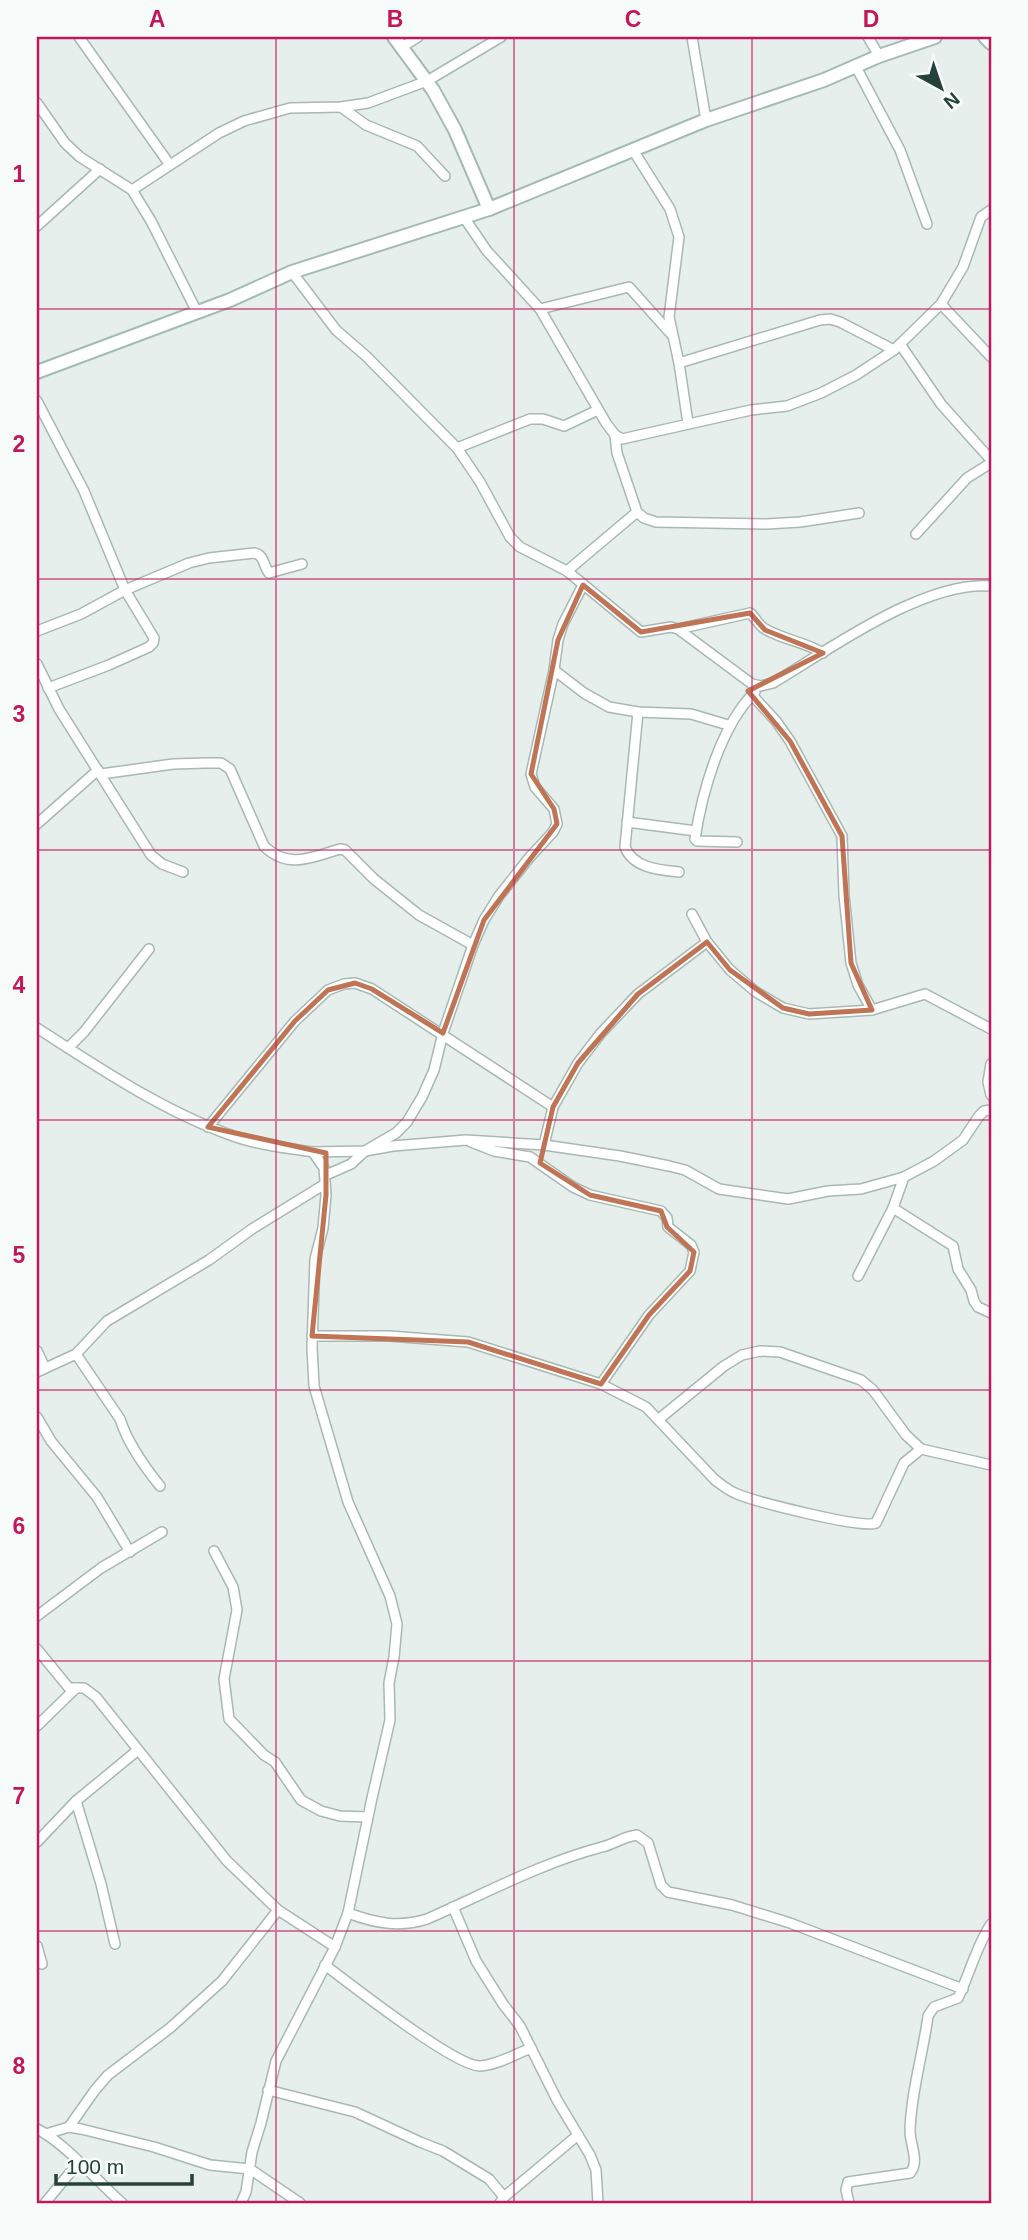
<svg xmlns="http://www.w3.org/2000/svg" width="1028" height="2240" font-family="Arial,sans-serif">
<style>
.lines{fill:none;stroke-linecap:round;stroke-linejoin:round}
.street-casing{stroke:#a8b8b2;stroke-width:12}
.secondary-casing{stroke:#a4bbb3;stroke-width:16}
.street{stroke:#fff;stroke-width:9}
.secondary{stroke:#fff;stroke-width:12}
.marked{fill:none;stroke:#c07456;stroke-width:5;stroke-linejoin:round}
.grid{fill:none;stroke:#c2185b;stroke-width:2;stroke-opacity:0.55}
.neatline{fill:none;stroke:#c2185b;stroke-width:2.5}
.grid-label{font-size:23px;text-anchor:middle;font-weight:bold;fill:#c2185b}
</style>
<rect width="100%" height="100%" fill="#e6efeb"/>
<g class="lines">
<defs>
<g id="street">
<path d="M79 37 170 165"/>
<path d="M692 37 706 120"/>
<path d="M868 37 879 56"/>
<path d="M402 47 418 37"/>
<path d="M855 65 900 150 927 224"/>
<path d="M37 103 65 143 80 157 132 190 151 221 197 312"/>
<path d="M341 107 366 125 417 146 445 176"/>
<path d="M633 150 670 209 679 237 669 317 679 363 688 423"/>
<path d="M132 190 219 133 244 121 290 108 341 107 368 103 427 81 501 37"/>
<path d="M463 216 487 251 540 309 606 423 615 435 622 439 751 410 787 406 821 393 856 375 894 350 941 304 963 267 981 217 991 210"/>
<path d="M37 226 100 169"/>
<path d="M292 272 336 330 366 356 457 448 480 482 510 537 520 547 567 571 641 632 671 627 678 629 752 684 761 686 773 683C830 649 925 580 991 586"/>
<path d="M941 304 991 357"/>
<path d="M540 309 629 287 672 335"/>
<path d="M900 344 941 404 991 460"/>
<path d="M679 363 820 320 830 319 840 322 894 350"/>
<path d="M37 401 84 491 125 590 154 638 153 643 149 647 109 665 48 688"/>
<path d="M615 435 617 453 637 512 644 518 656 522 767 524 800 522 859 513"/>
<path d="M457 448 530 419H543L564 426 598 410"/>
<path d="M916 534 967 478 991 463"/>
<path d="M567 571 637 512"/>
<path d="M678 629 750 613C755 617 759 626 765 629 784 640 805 642 823 653"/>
<path d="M37 631 81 614 125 590 189 563 209 558 254 553C265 555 263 566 269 573L302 564"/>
<path d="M37 664 59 709 151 855 162 864 183 872"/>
<path d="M554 670 584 693 609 707 638 712 691 714 728 725"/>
<path d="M752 695 776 721 790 741 842 836 844 895 851 963 858 985 872 1010"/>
<path d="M638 712 625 847C633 868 659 870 679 872"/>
<path d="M101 774 173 764 206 763H221L230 769 264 846C288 870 312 857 340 849L345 850 374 879 419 915 473 945"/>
<path d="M627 822 696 831"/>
<path d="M37 824 98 770"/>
<path d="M737 842 697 841 695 839C702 792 721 725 755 692"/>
<path d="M692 914 707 942 730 970 756 992 783 1008 809 1014 872 1010 925 994 991 1029"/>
<path d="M37 1028C101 1069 167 1114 239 1138 263 1146 289 1148 313 1152L324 1168 326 1195 323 1228 315 1259 312 1347 314 1386 348 1502 390 1596 397 1624 394 1657 389 1683 390 1720 372 1798 348 1913 335 1947 276 2061 261 2123 252 2152 246 2192 241 2203"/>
<path d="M68 1048 84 1032 149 949"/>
<path d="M991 1064 988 1082 991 1095"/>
<path d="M208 1127 295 1021 328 990 344 984 355 983 372 989 553 1107"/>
<path d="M471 1142 494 1151 530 1157 573 1187 590 1195 661 1211 667 1218 668 1227 691 1245 694 1252 690 1271 649 1315 601 1384"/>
<path d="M544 1145 553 1107 578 1063 601 1033 638 994 707 942"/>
<path d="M313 1152 365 1151 393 1146 466 1140 544 1145 620 1156 669 1166 685 1170 719 1189 788 1199 828 1191 861 1189 904 1177 934 1161 963 1140 979 1116 984 1111 991 1110"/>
<path d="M326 1175 351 1164 365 1151 396 1133 407 1122 422 1097 434 1070 443 1033 473 945 484 920 499 896 529 858 553 832 557 824 554 809 535 787 531 774 554 670 558 640 563 624 583 585"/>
<path d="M893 1208 953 1246 958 1269 971 1290 974 1301 978 1307 991 1313"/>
<path d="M858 1276 893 1208 904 1177"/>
<path d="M312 1336H389L468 1342 601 1384 646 1407 715 1480C722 1485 729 1491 737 1494 757 1502 862 1529 876 1523L904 1463 921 1449"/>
<path d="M37 1351 45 1368"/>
<path d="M76 1354 120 1419C128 1444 144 1466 160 1486"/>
<path d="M37 1372 76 1354 107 1321 209 1260 252 1229 325 1184"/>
<path d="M37 1417 51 1441 97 1497 130 1552"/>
<path d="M659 1419 724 1366 742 1355 760 1351 780 1352 861 1380 873 1390 906 1435 921 1449 991 1465"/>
<path d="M214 1551 233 1587 237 1610 224 1679 229 1719 264 1755 275 1762 301 1800 321 1811 340 1816 367 1817"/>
<path d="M37 1616 101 1568 162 1532"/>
<path d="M37 1649 69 1688H84L96 1697 227 1861 278 1910 335 1947"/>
<path d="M37 1726 76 1688"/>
<path d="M76 1801 101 1884 115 1944"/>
<path d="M37 1842 76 1801 138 1750"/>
<path d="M453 1907 476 1961 503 2004 520 2026 557 2100 590 2155 596 2170 598 2203"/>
<path d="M348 1913C375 1923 399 1928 427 1919 484 1894 541 1863 602 1847 615 1844 622 1837 637 1835L648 1843 661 1885 668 1892 732 1905 790 1923 963 1989"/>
<path d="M37 1946 42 1964"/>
<path d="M325 1965C350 1984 456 2067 480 2066 497 2065 516 2054 531 2048"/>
<path d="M268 2090 355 2112 420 2142 443 2151 489 2179 504 2197"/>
<path d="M69 2127 95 2090 108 2075 170 2028 222 1981 278 1910"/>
<path d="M37 2129C64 2142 98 2182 122 2203"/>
<path d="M46 2134 69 2127 81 2129 154 2147 210 2165 250 2169 300 2203"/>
<path d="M45 2203 78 2163"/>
<path d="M500 2203 504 2197 578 2135"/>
<path d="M849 2203 846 2190 848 2182 910 2173C920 2161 910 2145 910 2131 911 2092 923 2054 928 2016L934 2007 958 1998C970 1973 976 1947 991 1924"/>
</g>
<g id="secondary">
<path d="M394 37 433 90 455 130 489 209"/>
<path d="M985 37 991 43"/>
<path d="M37 372 230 300 292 272 489 209 706 120 824 80 879 56 935 37"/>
</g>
</defs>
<!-- street casing -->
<use href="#street" class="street-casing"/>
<!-- secondary casing -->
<use href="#secondary" class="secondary-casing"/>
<!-- street -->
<use href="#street" class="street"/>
<!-- secondary -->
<use href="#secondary" class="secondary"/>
</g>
<!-- marked area -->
<path class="marked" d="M583 585 641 632 750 613 765 630 823 653 748 691 790 741 842 836 851 963 872 1010 809 1014 783 1008 730 970 707 942 638 994 578 1063 553 1107 540 1163 590 1195 661 1211 667 1227 694 1252 690 1271 649 1315 601 1384 468 1342 312 1336 326 1195V1153L208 1127 295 1021 328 990 355 983 372 989 443 1033 484 920 557 824 554 809 531 774 558 640Z"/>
<!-- grid -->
<path class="grid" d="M276 37V2203M514 37V2203M752 37V2203M37 309H991M37 579H991M37 850H991M37 1120H991M37 1390H991M37 1661H991M37 1931H991"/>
<!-- border -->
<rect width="1028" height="2240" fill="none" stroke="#f7fbf9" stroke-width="77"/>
<!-- north arrow -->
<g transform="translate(941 88) rotate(140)" stroke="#f7fbf9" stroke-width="5" paint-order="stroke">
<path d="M0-5L12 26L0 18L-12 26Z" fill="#24423a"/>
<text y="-10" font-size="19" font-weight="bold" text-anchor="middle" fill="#24423a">N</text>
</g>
<!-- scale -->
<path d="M56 2174v10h136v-10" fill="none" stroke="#24423a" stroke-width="3.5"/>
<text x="66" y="2174" font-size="21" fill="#24423a" stroke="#f7fbf9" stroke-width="5" paint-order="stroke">100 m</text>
<rect x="38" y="38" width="952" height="2164" class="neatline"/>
<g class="grid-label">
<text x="157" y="27">A</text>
<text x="395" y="27">B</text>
<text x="633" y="27">C</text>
<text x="871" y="27">D</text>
<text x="19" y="182">1</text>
<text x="19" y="452">2</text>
<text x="19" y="722">3</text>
<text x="19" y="993">4</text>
<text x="19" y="1263">5</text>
<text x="19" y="1534">6</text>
<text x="19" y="1804">7</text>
<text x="19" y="2074">8</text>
</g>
</svg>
